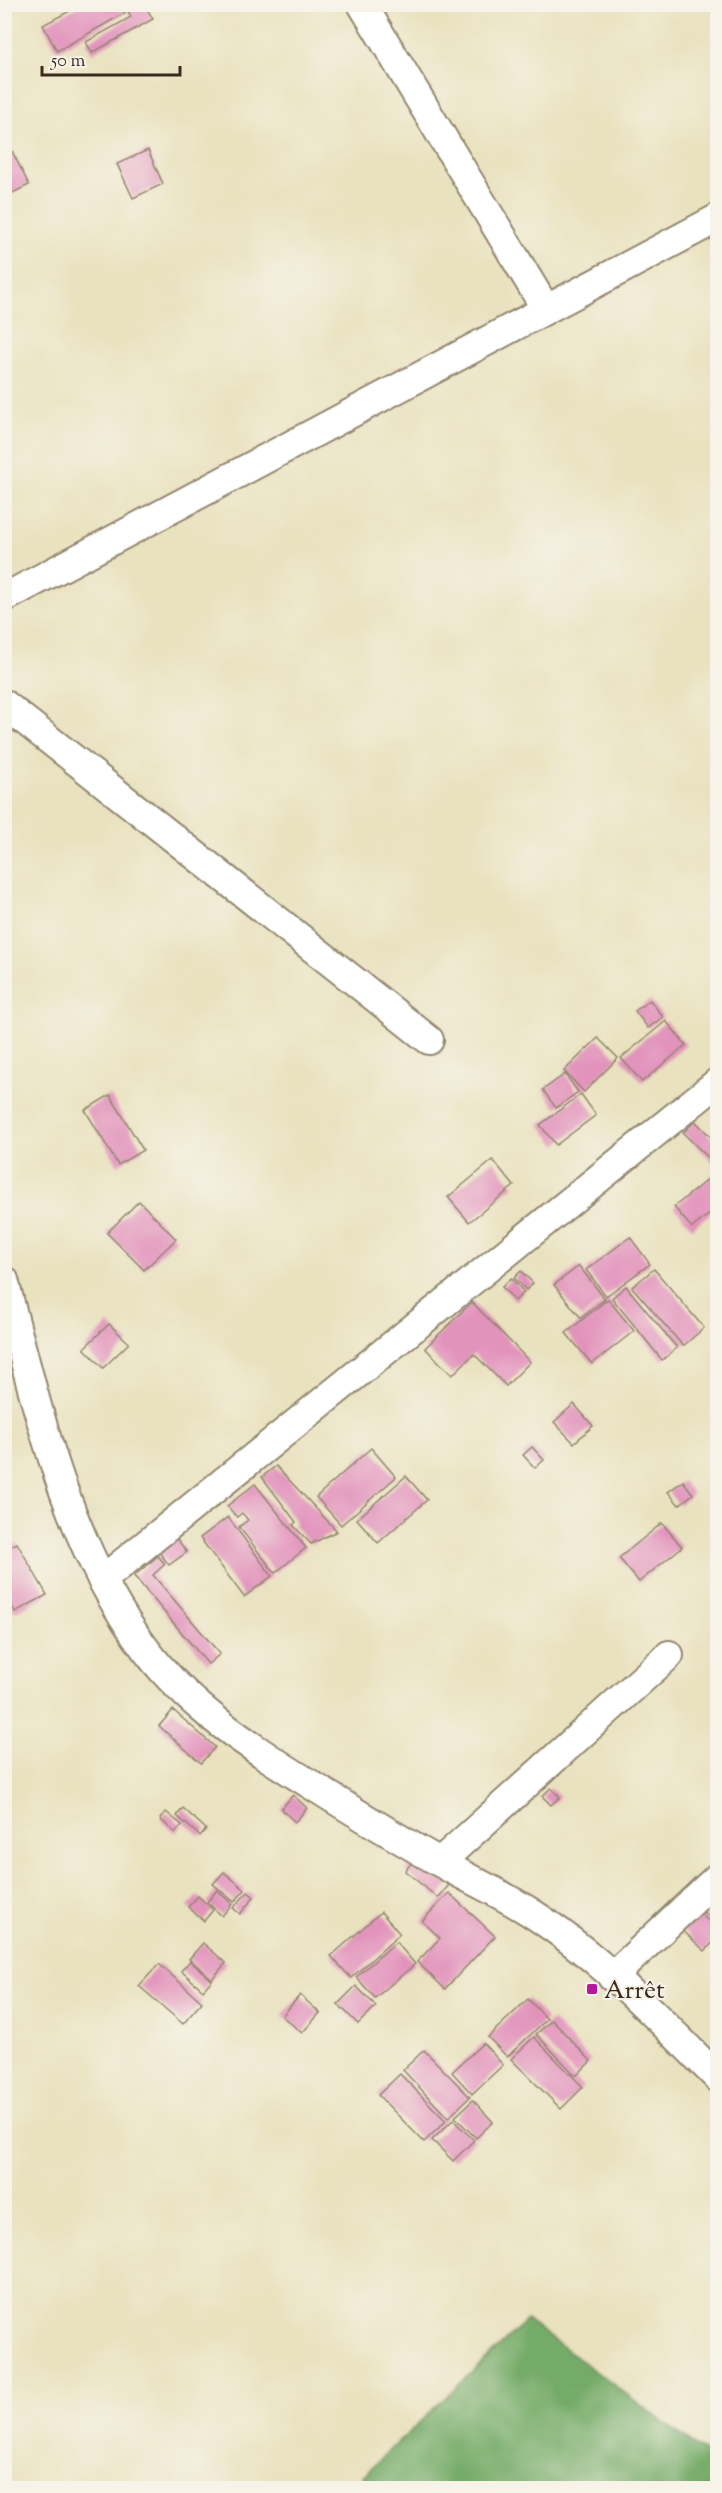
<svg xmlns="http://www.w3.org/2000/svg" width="722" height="2493" font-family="'Sorts Mill Goudy',serif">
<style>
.forest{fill:#74ab68;stroke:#586a43;stroke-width:1.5}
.building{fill:#e293bc}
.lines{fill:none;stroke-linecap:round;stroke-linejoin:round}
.minor-casing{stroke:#92866e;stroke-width:32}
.minor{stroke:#fff;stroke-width:28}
.poi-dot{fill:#b5179e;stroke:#f7f3e8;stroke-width:2}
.labels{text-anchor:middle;stroke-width:4.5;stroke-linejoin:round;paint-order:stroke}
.poi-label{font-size:26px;fill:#3b2a1e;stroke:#f7f3e8;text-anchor:start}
</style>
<rect width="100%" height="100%" fill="#f7f3e8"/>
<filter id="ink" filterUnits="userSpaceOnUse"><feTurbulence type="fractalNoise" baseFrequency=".0167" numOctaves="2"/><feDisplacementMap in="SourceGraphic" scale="12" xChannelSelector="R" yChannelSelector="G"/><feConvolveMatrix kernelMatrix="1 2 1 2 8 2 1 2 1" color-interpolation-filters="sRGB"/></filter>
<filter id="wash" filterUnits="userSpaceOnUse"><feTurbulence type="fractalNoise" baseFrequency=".008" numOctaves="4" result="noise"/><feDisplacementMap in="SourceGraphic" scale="24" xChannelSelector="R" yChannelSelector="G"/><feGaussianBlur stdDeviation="1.35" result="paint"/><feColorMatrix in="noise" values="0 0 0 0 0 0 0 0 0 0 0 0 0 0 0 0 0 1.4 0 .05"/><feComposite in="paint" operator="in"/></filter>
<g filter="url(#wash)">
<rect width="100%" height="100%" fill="#e9e2bf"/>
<!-- forest -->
<path class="forest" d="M527 2320 717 2462V2488H369L363 2476Z"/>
<g id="blocks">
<!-- building -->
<g class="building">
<path d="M135 4H144L153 19 92 53 86 42 131 17 127 9Z"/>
<path d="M81 5H126L122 7 125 13 57 51 43 25Z"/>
<path d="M148 150 163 184 133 198 117 164Z"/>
<path d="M12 151 29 185 4 197V155Z"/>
<path d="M650 1000 663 1017 648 1028 635 1011Z"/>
<path d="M666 1021 686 1045 642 1082 621 1058Z"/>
<path d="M598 1038 618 1058 584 1092 564 1071Z"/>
<path d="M565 1074 578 1092 556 1108 543 1090Z"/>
<path d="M581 1094 596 1115 556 1145 540 1125Z"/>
<path d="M110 1095 143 1150 118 1165 85 1110Z"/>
<path d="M695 1121 718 1144V1167L683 1133Z"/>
<path d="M493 1160 514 1186 469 1222 448 1197Z"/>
<path d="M714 1174 718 1178V1207L692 1228 674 1207Z"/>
<path d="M139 1201 176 1239 144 1270 107 1233Z"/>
<path d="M630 1237 650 1264 606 1296 586 1270Z"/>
<path d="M579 1266 605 1299 581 1318 554 1285Z"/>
<path d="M654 1269 704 1328 683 1346 632 1287Z"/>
<path d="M521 1271 533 1283 526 1290 514 1278Z"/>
<path d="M511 1278 524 1292 515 1301 502 1287Z"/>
<path d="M626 1286 677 1348 662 1360 612 1298Z"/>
<path d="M608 1299 634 1331 592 1364 566 1333Z"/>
<path d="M472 1302 530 1362 506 1386 474 1354 452 1375 425 1348Z"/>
<path d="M109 1324 129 1343 103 1368 84 1348Z"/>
<path d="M574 1404 593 1426 574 1443 554 1422Z"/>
<path d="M532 1447 544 1460 535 1468 523 1455Z"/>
<path d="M371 1448 396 1477 341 1525 316 1497Z"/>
<path d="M276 1466 337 1531 311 1544 293 1525 296 1522 262 1477Z"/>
<path d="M406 1476 427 1500 378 1543 357 1519Z"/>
<path d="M683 1481 693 1494 679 1505 668 1492Z"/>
<path d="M255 1484 306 1548 275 1573 239 1527 248 1520 242 1513 237 1517 227 1506Z"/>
<path d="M228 1517 272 1576 244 1597 200 1538Z"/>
<path d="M662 1523 682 1547 639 1582 619 1558Z"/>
<path d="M173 1534 187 1552 169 1565 155 1547Z"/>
<path d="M17 1543 47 1595 15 1612 4 1592V1550Z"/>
<path d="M158 1556 165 1564 153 1575 220 1654 208 1664 134 1576Z"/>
<path d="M173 1710 215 1747 201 1763 159 1726Z"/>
<path d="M551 1788 560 1797 551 1805 542 1796Z"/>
<path d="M293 1795 307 1808 295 1822 281 1809Z"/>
<path d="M183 1808 206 1829 200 1836 177 1816Z"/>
<path d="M166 1812 182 1825 175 1833 160 1819Z"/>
<path d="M416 1857 449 1885 438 1898 405 1871Z"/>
<path d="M224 1872 245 1890 234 1902 213 1884Z"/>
<path d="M217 1890 232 1904 222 1916 207 1902Z"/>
<path d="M248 1892 254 1897 240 1914 233 1908Z"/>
<path d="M449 1893 495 1936 445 1989 417 1962 440 1938 422 1921Z"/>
<path d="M718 1893V1924L697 1906Z"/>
<path d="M198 1896 213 1910 204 1921 188 1907Z"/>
<path d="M696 1910 718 1929V1937L705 1951 680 1928Z"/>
<path d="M381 1912 400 1934 351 1978 331 1956Z"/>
<path d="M396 1942 415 1964 375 1998 356 1977Z"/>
<path d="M203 1943 226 1963 212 1979 189 1959Z"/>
<path d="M190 1961 212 1980 203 1990 181 1971Z"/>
<path d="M159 1964 202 2002 183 2024 139 1986Z"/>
<path d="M356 1986 376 2006 358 2024 338 2004Z"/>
<path d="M300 1995 320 2013 302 2033 282 2016Z"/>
<path d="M528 1999 547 2019 507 2057 488 2037Z"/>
<path d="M552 2020 591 2061 576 2076 536 2034Z"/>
<path d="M534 2037 583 2087 561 2109 511 2059Z"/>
<path d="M483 2043 503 2065 472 2094 452 2072Z"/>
<path d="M424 2050 470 2097 448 2118 403 2070Z"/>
<path d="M400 2074 446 2121 424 2142 378 2095Z"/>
<path d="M473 2100 493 2122 476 2138 455 2117Z"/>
<path d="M453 2120 474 2140 453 2161 432 2140Z"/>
</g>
</g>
</g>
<g filter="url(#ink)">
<use href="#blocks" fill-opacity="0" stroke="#92866e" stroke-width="1.5"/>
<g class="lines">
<defs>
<g id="minor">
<path d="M362 4 546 309"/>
<path d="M4 598 718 218"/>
<path d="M4 704 429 1040"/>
<path d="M4 1280C37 1406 66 1544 146 1650 190 1708 249 1746 310 1784 356 1813 402 1841 450 1868 477 1883 507 1897 533 1914 601 1958 661 2021 718 2078"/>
<path d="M102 1580 718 1082"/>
<path d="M440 1862 669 1655"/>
<path d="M612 1977 718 1877"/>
</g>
</defs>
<!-- minor casing -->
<use href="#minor" class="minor-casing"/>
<!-- minor -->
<use href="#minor" class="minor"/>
</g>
</g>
<!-- markers -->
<rect class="poi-dot" x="586" y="1983" width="12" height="12" rx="3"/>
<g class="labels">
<!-- poi labels -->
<g class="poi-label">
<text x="604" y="1998">Arrêt</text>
</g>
</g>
<!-- margin -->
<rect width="722" height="2493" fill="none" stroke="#f7f3e8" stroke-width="24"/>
<!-- scale -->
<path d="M42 66v9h138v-9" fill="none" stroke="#3b2a1e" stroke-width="3"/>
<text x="51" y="66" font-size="18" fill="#3b2a1e" stroke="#f7f3e8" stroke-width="4.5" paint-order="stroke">50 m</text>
</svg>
